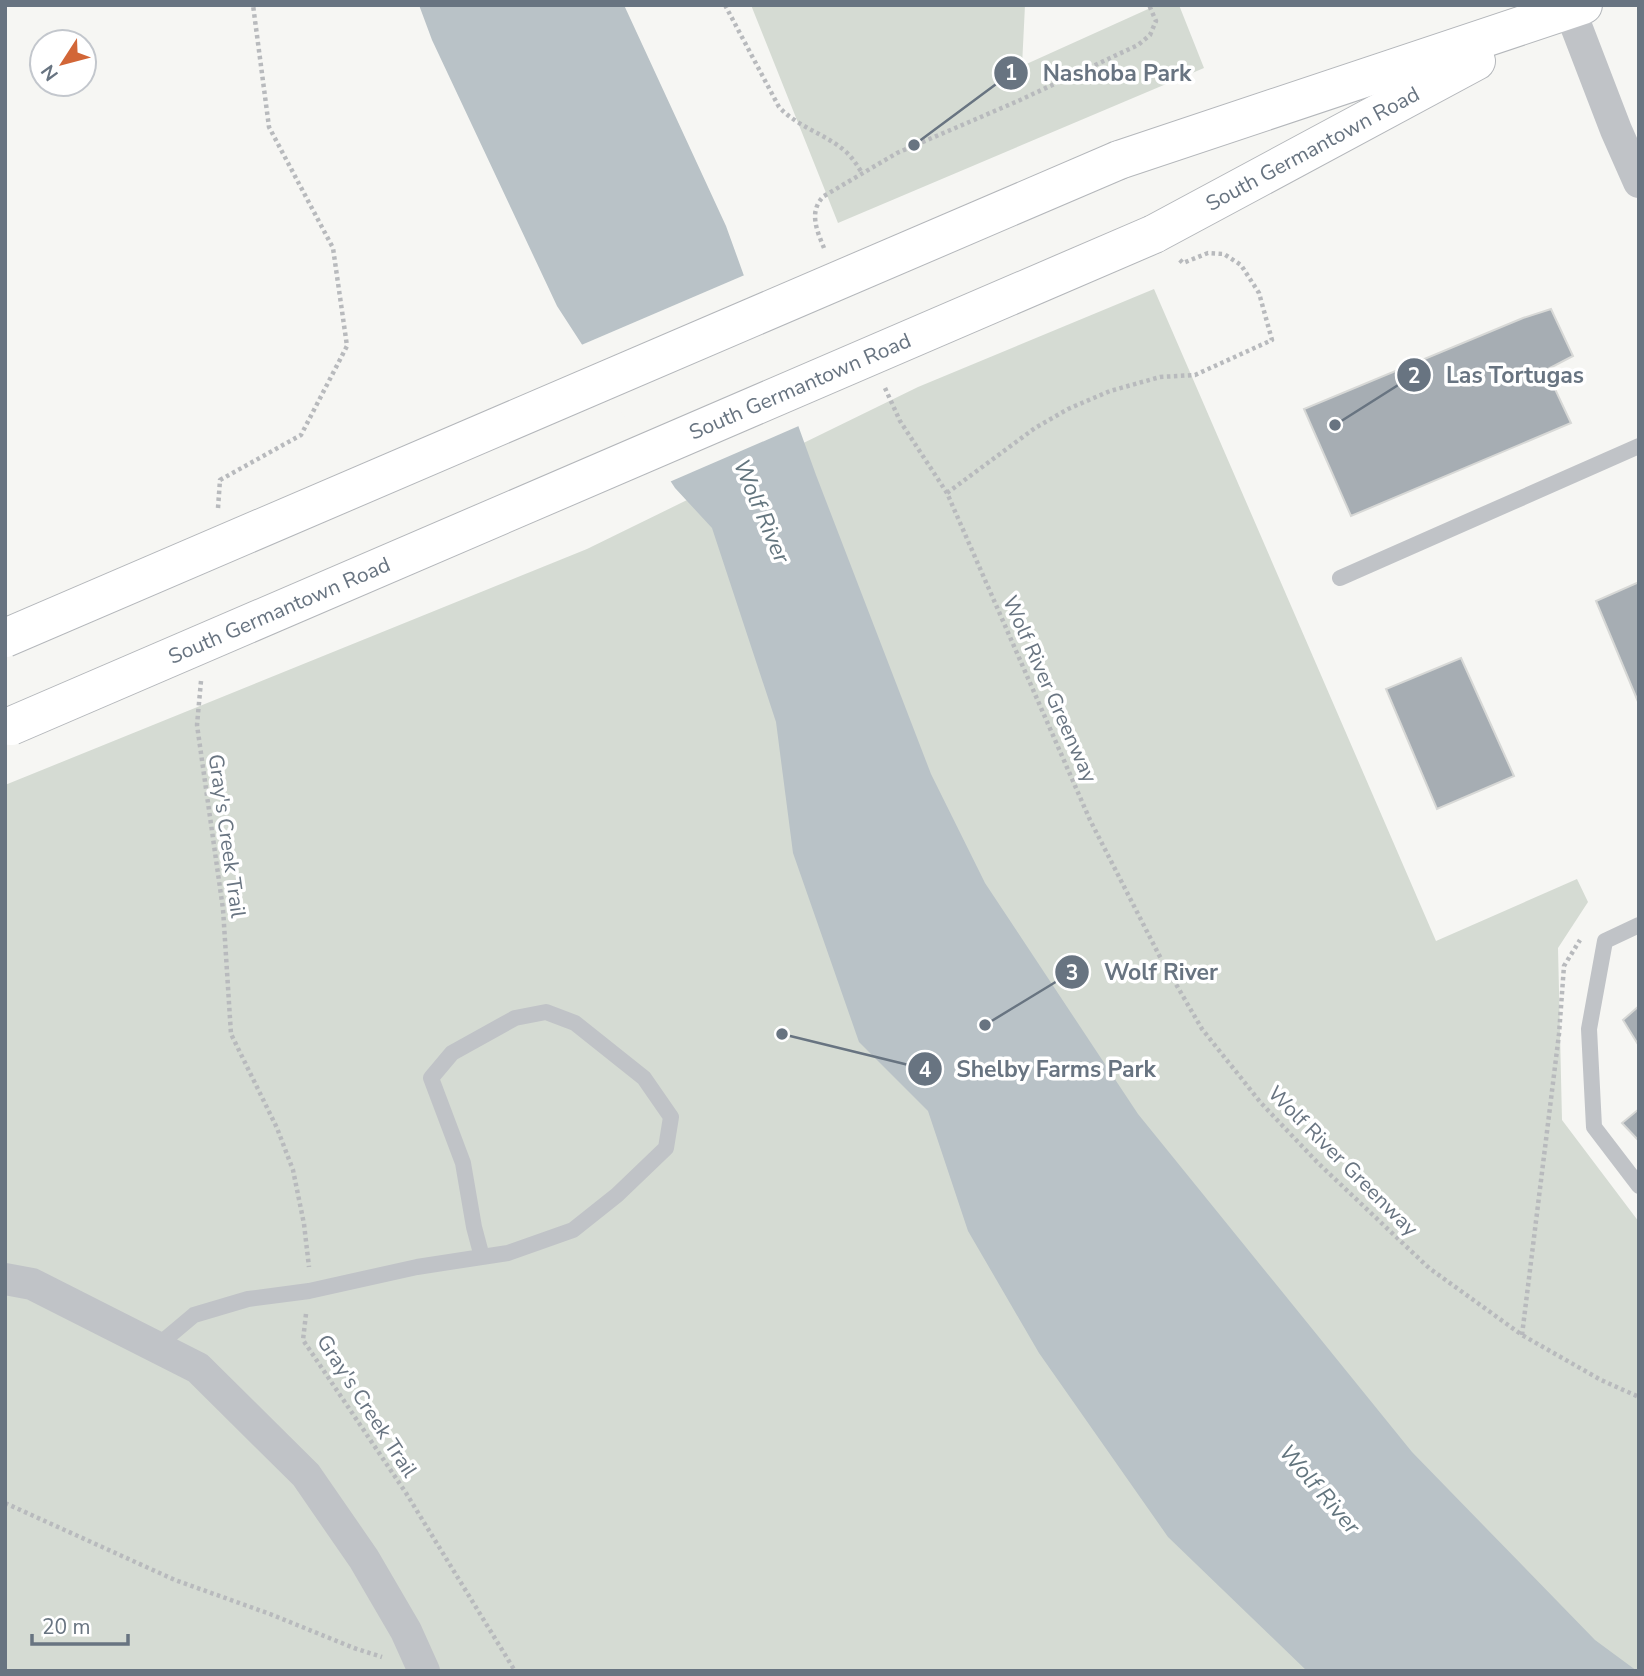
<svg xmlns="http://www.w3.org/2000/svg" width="1644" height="1676" font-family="'Nunito Sans',sans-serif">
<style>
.green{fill:#d5dbd3}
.water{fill:#b9c2c7}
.pier{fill:#f6f6f3}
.building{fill:#a6adb3;stroke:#d7d8d6;stroke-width:2}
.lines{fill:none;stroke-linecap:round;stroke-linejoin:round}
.primary-casing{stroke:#b4b7bb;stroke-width:40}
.path{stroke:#b8babd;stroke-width:4.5;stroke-dasharray:3.5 3.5;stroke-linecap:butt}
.lane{stroke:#c0c3c7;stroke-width:16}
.street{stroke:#c0c3c7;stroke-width:32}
.primary{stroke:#fff;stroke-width:38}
.primary-bridge-casing{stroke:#b4b7bb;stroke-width:40;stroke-linecap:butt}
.primary-bridge{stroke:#fff;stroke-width:38}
.labels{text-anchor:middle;stroke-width:7;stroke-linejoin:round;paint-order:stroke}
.street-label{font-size:21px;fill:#687481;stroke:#fff}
.water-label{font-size:23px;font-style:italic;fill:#63757e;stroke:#fff}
.leader{fill:none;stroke:#687481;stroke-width:2.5}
.callout-dot{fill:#687481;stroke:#fff;stroke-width:2.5}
.mark-label{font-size:21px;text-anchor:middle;font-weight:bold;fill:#fff}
.callout-label{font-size:23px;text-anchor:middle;font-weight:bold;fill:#687481;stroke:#fff;stroke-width:7;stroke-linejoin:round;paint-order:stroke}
</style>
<rect width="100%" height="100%" fill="#f6f6f3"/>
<!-- green -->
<g class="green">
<path d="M751 5H1025L1022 66 1157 5H1179L1204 68 838 223Z"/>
<path d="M1154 289 1436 941 1577 879 1588 902 1558 948 1562 1120 1639 1222V1671H5V785L587 549 918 387Z"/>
</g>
<!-- water -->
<path class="water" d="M419 5H624L726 226 816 475 931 774 985 883 1138 1114 1412 1452 1595 1640 1637 1671H1307L1168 1537 1039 1353 968 1231 928 1111 859 1042 793 853 776 722 712 528 675 488 557 306 432 40Z"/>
<!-- pier -->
<path class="pier" d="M747 274 801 425 667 483 579 346Z"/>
<!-- building -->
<g class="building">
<path d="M1551 309 1573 356 1546 370 1571 423 1351 516 1304 409 1523 318Z"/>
<path d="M1639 582V704L1596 601Z"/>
<path d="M1461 658 1514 776 1437 809 1386 689Z"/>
<path d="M1639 1006V1046L1623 1020Z"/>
<path d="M1639 1109V1141L1622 1123Z"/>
</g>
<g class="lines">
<defs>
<g id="primary">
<path d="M1119 160 1583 5"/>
<path id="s1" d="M1154 234 1476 61"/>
</g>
</defs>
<!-- primary casing -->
<use href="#primary" class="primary-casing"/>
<!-- path -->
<g class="path">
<path d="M725 5 779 107C799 128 824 133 845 151 852 157 857 165 862 173"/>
<path d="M824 248C817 231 808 211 824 196L897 153 1018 101 1138 45 1150 35 1156 21 1149 5"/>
<path d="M885 388 900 421 947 493 1090 820 1159 955 1202 1029 1261 1103 1318 1163 1429 1268 1522 1335 1601 1380 1639 1397"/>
<path d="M947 493 1035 428 1068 409 1110 391 1160 377 1195 375 1272 340 1259 293 1241 265 1224 254 1208 253 1183 263 1179 259"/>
<path d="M218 508 220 480 301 435 347 346 333 248 269 127 253 5"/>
<path d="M201 681 197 725 223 909 231 1034 277 1128 293 1170 304 1224 309 1267"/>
<path d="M306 1314 303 1340 406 1493 515 1671"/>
<path d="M1522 1335 1559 1034 1564 966 1580 940"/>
<path d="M5 1503 175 1580 270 1614 354 1648 382 1657"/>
</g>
<!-- lane -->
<g class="lane">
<path d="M1340 578 1639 446"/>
<path d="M1639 925 1605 941 1589 1029 1594 1127 1639 1186"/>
<path d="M156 1347 194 1315 248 1299 309 1291 417 1267 508 1253 573 1230 617 1195 666 1148 671 1117 644 1078 575 1023 546 1012 515 1018 452 1053 431 1078 463 1163 474 1227 482 1257"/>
</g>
<!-- street -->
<g class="street">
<path d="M1568 5 1616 130 1639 182"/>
<path d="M5 1279 32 1284 198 1368 306 1475 364 1559 406 1631 424 1671"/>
</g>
<!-- primary -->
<use href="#primary" class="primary"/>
<defs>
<g id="primary-bridge">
<path d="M5 638 1119 160"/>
<path id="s2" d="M11 726 1154 234"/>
</g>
</defs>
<!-- primary-bridge casing -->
<use href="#primary-bridge" class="primary-bridge-casing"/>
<!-- primary-bridge -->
<use href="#primary-bridge" class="primary-bridge"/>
</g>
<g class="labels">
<!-- street labels -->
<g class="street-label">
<text dy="7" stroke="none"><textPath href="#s1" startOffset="180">South Germantown Road</textPath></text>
<text dy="7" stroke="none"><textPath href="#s2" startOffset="859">South Germantown Road</textPath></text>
<text dy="7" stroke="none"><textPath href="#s2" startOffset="292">South Germantown Road</textPath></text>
<text transform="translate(1050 689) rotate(66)" y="7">Wolf River Greenway</text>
<text transform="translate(227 836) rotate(82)" y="7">Gray's Creek Trail</text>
<text transform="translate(1343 1161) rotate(45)" y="7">Wolf River Greenway</text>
<text transform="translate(367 1406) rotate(57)" y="7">Gray's Creek Trail</text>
</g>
<!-- water labels -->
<g class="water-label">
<text transform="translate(762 511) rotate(67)" y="8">Wolf River</text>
<text transform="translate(1320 1489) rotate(49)" y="8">Wolf River</text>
</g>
</g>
<!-- callouts -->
<path class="leader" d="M914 145L1011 73M1335 425L1414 375M985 1025L1072 972M782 1034L925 1069"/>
<g class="callout-dot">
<circle cx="914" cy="145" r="7"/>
<circle cx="1335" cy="425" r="7"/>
<circle cx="985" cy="1025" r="7"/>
<circle cx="782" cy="1034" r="7"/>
<circle cx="1011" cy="73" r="18"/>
<circle cx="1414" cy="375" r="18"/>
<circle cx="1072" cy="972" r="18"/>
<circle cx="925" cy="1069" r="18"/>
</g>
<g class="mark-label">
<text x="1011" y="80">1</text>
<text x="1414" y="383">2</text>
<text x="1072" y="980">3</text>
<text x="925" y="1077">4</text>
</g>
<g class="callout-label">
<text x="1117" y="81">Nashoba Park</text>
<text x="1515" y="383">Las Tortugas</text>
<text x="1161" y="980">Wolf River</text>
<text x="1056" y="1077">Shelby Farms Park</text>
</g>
<!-- border -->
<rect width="1644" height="1676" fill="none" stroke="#687481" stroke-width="14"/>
<!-- north arrow -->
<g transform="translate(63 63) rotate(234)"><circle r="33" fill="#ffffff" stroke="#c3c7cd" stroke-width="2"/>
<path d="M0-5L12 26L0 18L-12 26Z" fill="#d26637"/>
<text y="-10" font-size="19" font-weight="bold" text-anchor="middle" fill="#687481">N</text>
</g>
<!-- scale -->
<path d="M32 1634v10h96v-10" fill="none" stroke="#687481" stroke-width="3.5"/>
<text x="42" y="1634" font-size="21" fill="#687481" stroke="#ffffff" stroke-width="5" paint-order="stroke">20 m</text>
</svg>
